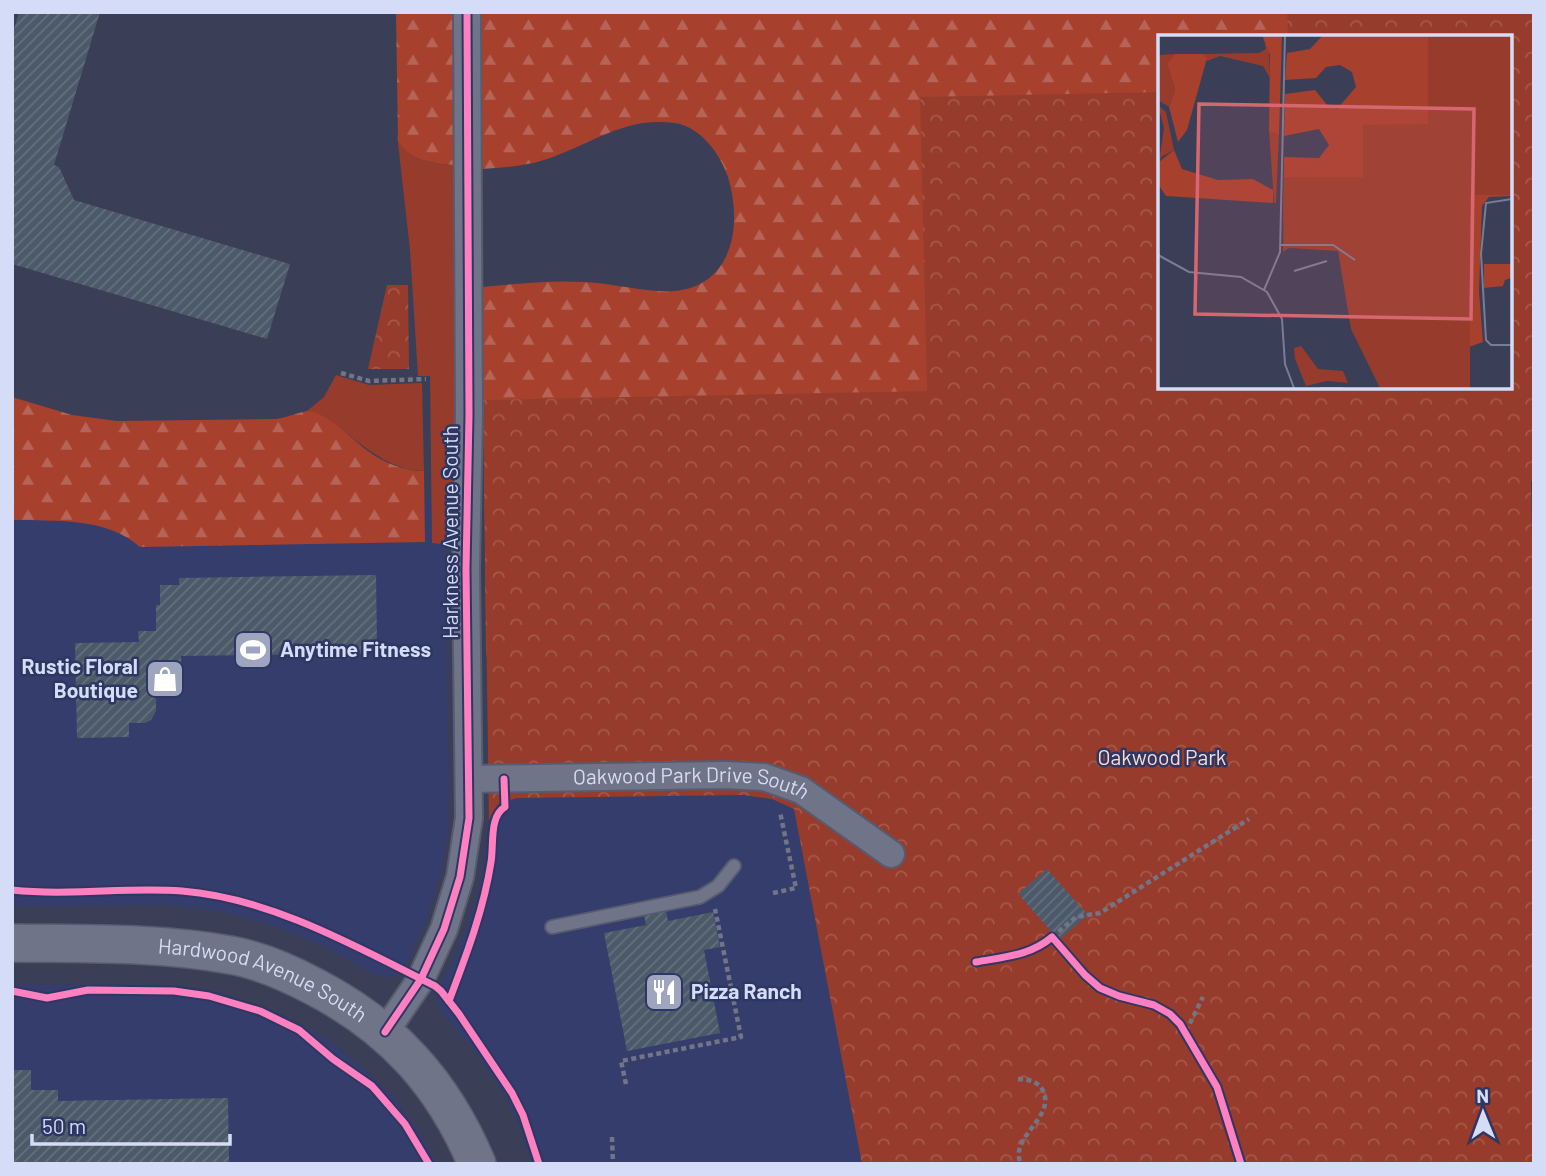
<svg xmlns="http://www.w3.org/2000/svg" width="1546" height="1176" font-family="Barlow,sans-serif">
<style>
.built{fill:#353d6c}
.green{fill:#973c2c}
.forest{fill:url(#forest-firs)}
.park{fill:url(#park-crowns)}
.building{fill:url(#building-hatch)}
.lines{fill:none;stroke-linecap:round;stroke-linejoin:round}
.lane-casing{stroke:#575b6f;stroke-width:16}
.street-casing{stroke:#575b6f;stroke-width:30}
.secondary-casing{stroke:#575b6f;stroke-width:40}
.path{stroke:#727587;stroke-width:4.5;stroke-dasharray:5 3.5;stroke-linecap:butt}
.lane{stroke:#707488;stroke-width:12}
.street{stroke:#707488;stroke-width:26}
.secondary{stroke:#707488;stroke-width:37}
.cycleway-casing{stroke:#2e3662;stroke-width:11}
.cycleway{stroke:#ff80c0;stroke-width:7}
.labels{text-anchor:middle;stroke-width:5;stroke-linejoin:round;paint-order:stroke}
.street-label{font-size:21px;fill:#d5dcf7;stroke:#2e3662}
.poi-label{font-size:21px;font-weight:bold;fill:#d5dcf7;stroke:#2e3662;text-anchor:start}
.park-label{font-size:21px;fill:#fbdad3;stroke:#2e3662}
.inset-road{fill:none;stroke:#787d96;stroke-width:2}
.view{fill:#d66770;fill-opacity:0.15;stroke:#d66770;stroke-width:3.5}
.inset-edge{fill:none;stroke:#d5dcf7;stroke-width:3.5}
</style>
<defs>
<pattern id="forest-firs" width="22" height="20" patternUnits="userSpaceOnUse" patternTransform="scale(1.75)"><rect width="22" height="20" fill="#a7402d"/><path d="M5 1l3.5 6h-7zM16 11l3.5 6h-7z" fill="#b66457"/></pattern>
<pattern id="park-crowns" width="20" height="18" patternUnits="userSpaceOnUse" patternTransform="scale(1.75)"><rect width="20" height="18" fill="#973c2c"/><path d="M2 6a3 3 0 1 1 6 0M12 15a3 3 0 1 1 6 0" fill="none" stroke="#a5584b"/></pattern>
<pattern id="building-hatch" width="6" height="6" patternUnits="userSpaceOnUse" patternTransform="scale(1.75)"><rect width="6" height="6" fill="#4c5968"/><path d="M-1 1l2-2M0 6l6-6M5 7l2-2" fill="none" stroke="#65707e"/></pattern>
</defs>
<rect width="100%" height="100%" fill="#3a3e56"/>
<!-- built -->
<g class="built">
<path d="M452 497 447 525 445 553 449 786 448 835 441 870 429 913 411 956 399 973 392 977 377 976 330 949 295 934 255 920 217 911 166 905 12 906V506Z"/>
<path d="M743 795 772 799 794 809 862 1164H532L519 1124 508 1101 476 1053 440 1010 436 1000 437 992 457 952 475 901 481 879 489 820 493 809 505 800 517 798Z"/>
<path d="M130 984 185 986 230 995 281 1014 308 1028 335 1045 364 1069 394 1098 421 1135 437 1164H12V985Z"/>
</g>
<!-- green -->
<g class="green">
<path d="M397 134C402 160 431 163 453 165L456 463 446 537 441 544 432 543 430 376H418L410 250Z"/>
<path d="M336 375 369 385 422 383 424 471C375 470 350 425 307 411L324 397Z"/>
</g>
<!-- forest -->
<g class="forest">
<path d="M396 12H454L453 165C433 163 408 161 398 140Z"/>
<path d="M481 12H1307V37H1159V124L1003 411 486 653 482 287C516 284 549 280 583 282 608 283 632 289 657 291 728 297 745 234 728 177 720 154 701 127 675 123 623 116 591 145 544 160 524 166 503 168 481 169Z"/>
<path d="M12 397 72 415 117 421 276 419C285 418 303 411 308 411 326 412 353 440 368 451 384 463 404 471 424 471L425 542 140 547C106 517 56 521 12 520Z"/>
</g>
<!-- park -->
<g class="park">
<path d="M1287 12H1534V481H1531L1534 646V1164H862L794 809 772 799 743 795 517 798 498 804 489 820 483 400 927 391 920 97 1159 92V387H1509V37H1288Z"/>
<path d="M387 285H408L409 369H368Z"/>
</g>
<!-- building -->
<g class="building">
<path d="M19 12H100L54 165 59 167 74 200 290 264 267 339 12 264V36Z"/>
<path d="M376 575 377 643 369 653 352 654V659L322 660V654L181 656 182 684H156V711L151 720 145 723H129V737L77 738 75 643 139 642 138 631H156V605H160V585H179V578Z"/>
<path d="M1047 869 1088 915 1059 940 1018 894Z"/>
<path d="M666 911 668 921 713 912 720 947 704 950 720 1033 627 1051 604 933 646 925 644 915Z"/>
<path d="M12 1070H31V1090H58V1101L228 1098 229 1164H12Z"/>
</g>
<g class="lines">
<defs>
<path id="lane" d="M552 927 700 897 718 886 734 866"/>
<g id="street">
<path id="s1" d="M470 779 725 775 764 777 801 790 891 854"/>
<path d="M385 1032 421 979 444 929 460 877 469 818 466 569 469 415 467 12"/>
</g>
<g id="secondary">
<path id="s2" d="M12 943C85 944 159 942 230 955 260 960 289 973 315 987 392 1027 443 1083 477 1164"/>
</g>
</defs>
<!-- lane casing -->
<use href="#lane" class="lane-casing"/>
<!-- street casing -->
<use href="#street" class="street-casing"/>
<!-- secondary casing -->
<use href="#secondary" class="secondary-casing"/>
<!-- path -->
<g class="path">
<path d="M341 373 369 381 426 379"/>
<path d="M773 893 796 888 780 812"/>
<path d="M1052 937 1076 917 1100 913 1249 819"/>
<path d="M1186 1031 1203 997"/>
<path d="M1018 1079C1027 1079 1037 1081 1042 1089 1055 1110 1026 1129 1020 1147 1018 1153 1019 1158 1020 1164"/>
<path d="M626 1084 621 1061 741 1037 715 909"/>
<path d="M612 1137 613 1164"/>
</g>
<!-- lane -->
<use href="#lane" class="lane"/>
<!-- street -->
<use href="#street" class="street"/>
<!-- secondary -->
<use href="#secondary" class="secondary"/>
<defs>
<g id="cycleway">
<path d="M12 890C68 896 126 887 182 891 271 898 357 947 435 986L441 991 459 1014 512 1093 523 1115 539 1164"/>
<path d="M976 962C1003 957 1030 956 1052 937L1085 975 1100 988 1119 996 1154 1005 1170 1014 1180 1024 1217 1087 1241 1164"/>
<path d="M12 991 47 998 88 990 174 991 209 996 260 1011 299 1030 333 1059 372 1086 405 1124 429 1164"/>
<path d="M449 1001C466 956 484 909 491 862 494 845 489 816 505 807L504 779"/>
<path d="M385 1032 421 979 444 929 460 877 469 818 466 569 469 415 467 12"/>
</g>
</defs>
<!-- cycleway casing -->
<use href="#cycleway" class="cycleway-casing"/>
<!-- cycleway -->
<use href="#cycleway" class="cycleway"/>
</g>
<!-- icons -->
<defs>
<symbol id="stadium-square" viewBox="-11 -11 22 22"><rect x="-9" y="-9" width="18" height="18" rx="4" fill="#9fa5bf" stroke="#2e3662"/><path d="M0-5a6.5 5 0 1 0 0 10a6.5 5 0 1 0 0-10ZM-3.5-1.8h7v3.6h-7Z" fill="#fff"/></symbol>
<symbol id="shop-square" viewBox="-11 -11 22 22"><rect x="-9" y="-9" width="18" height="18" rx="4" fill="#9fa5bf" stroke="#2e3662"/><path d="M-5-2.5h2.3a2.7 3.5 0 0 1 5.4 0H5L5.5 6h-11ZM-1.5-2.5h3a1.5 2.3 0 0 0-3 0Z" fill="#fff"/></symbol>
<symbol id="restaurant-square" viewBox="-11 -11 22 22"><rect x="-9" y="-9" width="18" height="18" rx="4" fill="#9fa5bf" stroke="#2e3662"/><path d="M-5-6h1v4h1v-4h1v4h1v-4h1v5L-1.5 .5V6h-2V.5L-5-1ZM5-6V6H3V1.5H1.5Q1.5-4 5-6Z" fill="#fff"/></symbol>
</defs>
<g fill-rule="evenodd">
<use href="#stadium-square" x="231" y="628" width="44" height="44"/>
<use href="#shop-square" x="143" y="657" width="44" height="44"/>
<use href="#restaurant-square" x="642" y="970" width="44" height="44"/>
</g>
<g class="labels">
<!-- street labels -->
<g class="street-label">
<text transform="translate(451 532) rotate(-90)" y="7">Harkness Avenue South</text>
<text dy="7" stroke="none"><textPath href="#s1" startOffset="222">Oakwood Park Drive South</textPath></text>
<text dy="7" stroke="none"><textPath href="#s2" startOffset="257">Hardwood Avenue South</textPath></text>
</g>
<!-- poi labels -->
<g class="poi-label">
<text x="280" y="657">Anytime Fitness</text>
<text x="138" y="674" text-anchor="end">Rustic Floral<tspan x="138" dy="24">Boutique</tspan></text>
<text x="691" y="999">Pizza Ranch</text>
</g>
<!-- park labels -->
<g class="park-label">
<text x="1162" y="765">Oakwood Park</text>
</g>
</g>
<!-- overview -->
<g transform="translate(1158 35)">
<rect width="354" height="354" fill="#3a3e56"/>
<path d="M106 2 109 7 111 17 112 43 105 31 62 21 49 26 45 19 101 18 108 14ZM17 19 9 28 17 55 11 72 0 65V20ZM0 70 8 77 16 115 3 122 0 134 6 93ZM111 95 121 100 118 168H116ZM143 311 160 334 185 336 190 348 169 346 148 351 137 324 136 313Z" fill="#973c2c"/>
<path d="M104 0H124L121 100 111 96 112 20ZM165 0H353V161L331 162 324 171 321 256 325 307 311 312 273 86 218 148 125 187 126 122 161 123 171 110 161 94 126 101 127 59 157 55 170 71 179 74 198 52 194 37 182 30 168 32 158 43 127 45 129 18 152 14ZM17 19H45L49 23 29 95 20 107 11 72 17 55 9 28ZM16 115 24 134 60 145 95 144 115 155V168L8 161 0 149 1 127ZM326 229H353V243L347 245 345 251 326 253Z" fill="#a7402d"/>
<path d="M270 0H353V160H312V353H222L193 294 180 216 131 213 125 217 126 142H205V90L270 89Z" fill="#973c2c"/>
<path class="inset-road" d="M354 164 328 168 323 219 328 305 333 310H354M122 210H175L197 225M0 220 31 237 83 242 109 257 124 284 127 329 136 353M136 236 169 226M106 255 122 217 127 0M162 353H185"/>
<path class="view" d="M41 69 316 74 313 284 37 279Z"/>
<rect width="354" height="354" class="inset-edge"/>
</g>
<!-- border -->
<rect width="1546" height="1176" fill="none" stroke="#d5dcf7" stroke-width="28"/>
<!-- north arrow -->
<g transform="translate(1483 1113) rotate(359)" stroke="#2e3662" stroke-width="5" paint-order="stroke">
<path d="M0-5L12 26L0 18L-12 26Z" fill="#d5dcf7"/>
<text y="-10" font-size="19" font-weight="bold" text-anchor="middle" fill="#d5dcf7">N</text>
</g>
<!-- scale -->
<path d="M32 1134v10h198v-10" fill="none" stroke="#d5dcf7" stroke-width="3.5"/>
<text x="42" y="1134" font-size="21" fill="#d5dcf7" stroke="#2e3662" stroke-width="5" paint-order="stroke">50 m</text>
</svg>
